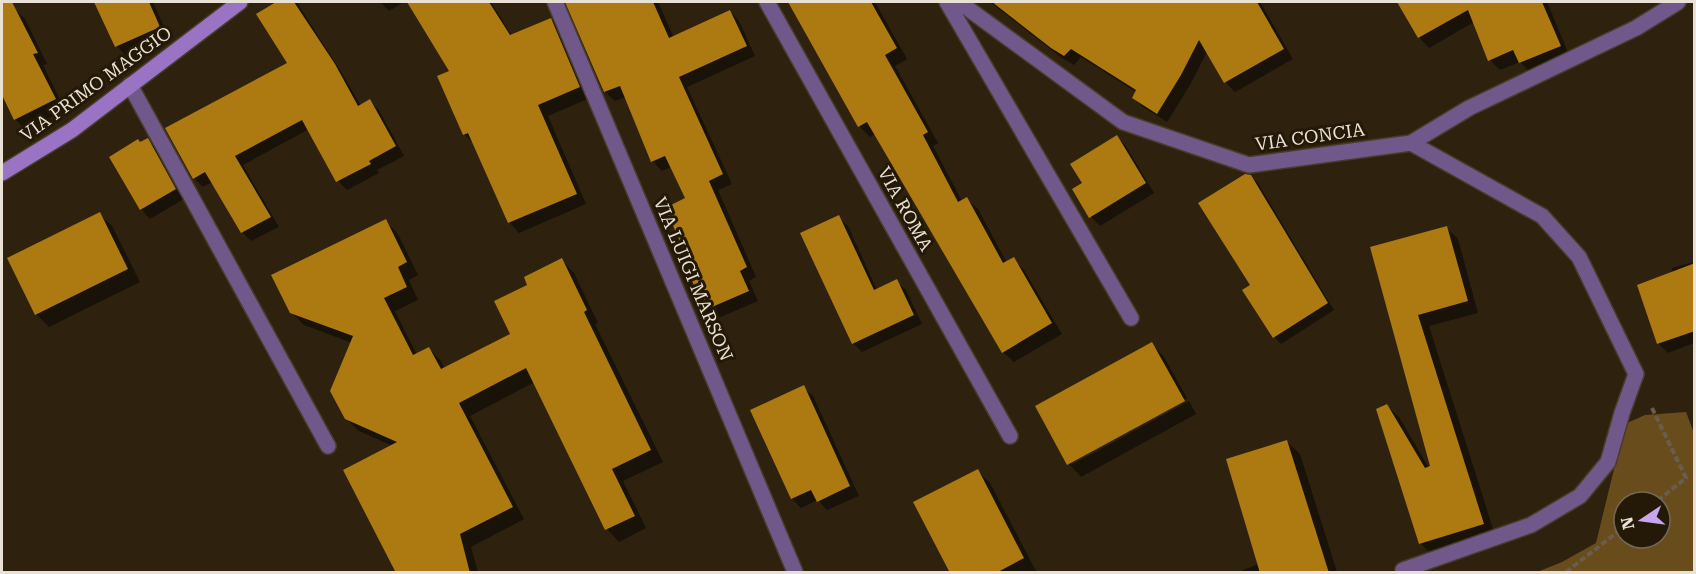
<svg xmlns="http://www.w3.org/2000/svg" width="1696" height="574" font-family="'Roboto Serif',serif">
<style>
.forest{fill:#694c1c;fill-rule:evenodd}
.shadow{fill:#0007}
.building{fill:#ad7a11}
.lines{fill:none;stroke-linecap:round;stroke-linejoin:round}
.lane-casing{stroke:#483d2b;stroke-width:18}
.street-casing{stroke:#483d2b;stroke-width:18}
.secondary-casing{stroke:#483d2b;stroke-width:18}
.path{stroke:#695e4e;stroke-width:4;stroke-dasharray:6 3;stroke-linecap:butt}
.lane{stroke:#70588a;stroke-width:15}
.street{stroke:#70588a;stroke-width:15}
.secondary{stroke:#9b73c5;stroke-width:15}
.labels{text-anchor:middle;stroke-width:6;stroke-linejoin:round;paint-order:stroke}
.street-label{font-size:18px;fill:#e9e1d6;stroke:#241906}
</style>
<rect width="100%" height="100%" fill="#2e220f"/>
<!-- forest -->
<path class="forest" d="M1686 412 1694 433V572H1537L1562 562 1596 543 1625 424 1645 415ZM1624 502H1660V538H1624Z"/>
<!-- shadow -->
<g class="shadow">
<path d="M96 2H153L168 36 126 56 117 46Z"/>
<path d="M279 2H295L298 4 343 75 361 106 370 101 379 110 404 156 377 170 379 173 347 190 338 181 309 129 243 165 279 227 251 241 242 232 212 182 203 187 194 178 289 64 258 14Z"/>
<path d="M380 2H404L389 11Z"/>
<path d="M409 2H491L512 36 551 19 561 30 590 98 548 116 586 204 519 233 509 222 474 144 464 134 452 72Z"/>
<path d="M566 2H658L674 38 730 11 739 21 755 56 687 87 732 184 718 190 756 277 749 281 758 301 716 319 706 309 695 270 687 199 672 167 662 171 652 161 626 97 615 101 605 92Z"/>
<path d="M789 2H875L907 59 895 66 938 143 933 146 962 201 967 199 978 209 1007 263 1013 259 1024 270 1062 334 1014 362 1003 352 875 134 870 137 859 126Z"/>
<path d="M990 2H1070L1079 8 1086 2H1260L1293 59 1235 92 1225 82 1207 52 1190 85 1167 122 1143 107 1133 98 1136 92 1081 57 1074 65 1062 58Z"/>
<path d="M1399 2H1547L1570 57 1531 73 1520 62 1500 70 1490 60 1474 22 1429 48 1419 37Z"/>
<path d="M14 8 25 19 47 64 43 65 65 110 26 130 15 119 2 92V15Z"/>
<path d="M1116 137 1126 146 1154 193 1100 226 1091 217Z"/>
<path d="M147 140 157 149 184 199 150 219 141 209 111 158Z"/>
<path d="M1250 176 1258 183 1334 310 1281 344 1274 337Z"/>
<path d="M99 214 112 226 140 282 49 327 36 314Z"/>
<path d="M838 217 848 226 877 290 896 281 906 290 922 324 862 352 853 343Z"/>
<path d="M386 221 398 234 418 275 409 280 418 300 395 311 417 355 429 349 441 361 445 369 512 334 529 285 562 260 574 273 598 323 595 324 663 462 623 481 646 528 619 542 607 529 535 382 470 416 524 519 471 547 478 572H397L393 446 359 431 346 418 352 343 304 325 291 312Z"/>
<path d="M1446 227 1458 239 1478 313 1429 326 1495 535 1432 555 1420 543 1387 406 1399 417 1429 468 1431 467 1371 248Z"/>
<path d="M1694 262V343L1668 353 1658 343 1673 273 1672 268Z"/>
<path d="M1152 344 1164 357 1187 398 1071 462V465L1189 401 1196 414 1081 477 1069 464 1037 407Z"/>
<path d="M803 387 813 396 859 496 827 510 818 500 801 508 792 499 752 411Z"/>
<path d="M1287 442 1300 454 1337 572H1244L1243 570 1259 564Z"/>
<path d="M977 470 990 483 1036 571 1033 572H951Z"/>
</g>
<!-- building -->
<g class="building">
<path d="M2 2H12L38 53 33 54 56 99 14 120 2 95Z"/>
<path d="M94 2H149L160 27 115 47Z"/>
<path d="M276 2H294L335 64 358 106 370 99 396 146 369 161 371 164 336 182 302 120 235 156 271 217 241 233 205 172 193 179 165 128 287 63 256 14Z"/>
<path d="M407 2H489L510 35 551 18 580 87 538 105 577 194 508 223 468 133 463 135 437 76 449 71Z"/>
<path d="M565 2H653L669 38 730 10 747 46 679 77 723 174 709 181 747 267 740 271 749 291 705 310 688 272 693 270 665 208 685 198 665 156 651 162 620 86 604 92Z"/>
<path d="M788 2H871L897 48 885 55 928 132 923 135 958 202 967 197 1003 263 1014 257 1052 323 1002 353 867 122 858 127Z"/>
<path d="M992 2H1257L1284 49 1224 83 1199 40 1181 75 1157 114 1132 98 1136 90 1071 49 1064 56 1051 48Z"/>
<path d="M1397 2H1542L1561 46 1519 63 1513 50 1488 61 1468 10 1418 38Z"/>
<path d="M1117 135 1146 183 1089 218 1072 189 1082 183 1070 164Z"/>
<path d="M148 138 176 189 140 210 109 157 138 139 140 142Z"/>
<path d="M1245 174 1251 175 1328 303 1273 338 1242 290 1250 285 1198 203Z"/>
<path d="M100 212 128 269 35 315 7 258Z"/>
<path d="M839 215 874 290 897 279 914 315 852 344 800 233Z"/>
<path d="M386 219 407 262 398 267 407 287 384 298 413 355 429 347 441 369 510 334 494 301 527 285 524 277 562 258 587 310 584 312 651 450 612 469 635 516 605 530 526 368 459 403 513 507 460 534 470 573H396L343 470 397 442 345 419 330 391 353 336 290 313 271 275Z"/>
<path d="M1447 226 1468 301 1418 315 1484 524 1419 544 1376 409 1387 404 1425 468 1430 466 1370 247Z"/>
<path d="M1695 263V331L1657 344 1637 285Z"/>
<path d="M1152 342 1185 401 1067 465 1035 406Z"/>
<path d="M804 385 850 486 817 502 811 490 791 499 750 410Z"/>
<path d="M1287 440 1329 573H1260L1226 459Z"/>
<path d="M978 469 1024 558 996 573H950L913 502Z"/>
</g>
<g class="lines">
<defs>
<path id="lane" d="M1403 570 1531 525 1580 496 1608 462 1622 413 1636 374 1579 257 1542 216 1411 143"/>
<g id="street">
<path d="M555 2 795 572"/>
<path d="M767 2 1010 436"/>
<path d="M947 2 1131 318"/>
<path d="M959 2 1123 122 1249 165 1411 143 1469 108 1636 28 1678 2"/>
<path d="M130 85 328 446"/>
</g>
<path id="secondary" d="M2 173 72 130 240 2"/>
</defs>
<!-- lane casing -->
<use href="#lane" class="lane-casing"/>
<!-- street casing -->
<use href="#street" class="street-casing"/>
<!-- secondary casing -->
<use href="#secondary" class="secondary-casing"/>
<!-- path -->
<g class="path">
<path d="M1652 408 1686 478 1656 502"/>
<path d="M1566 572 1624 527"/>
</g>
<!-- lane -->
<use href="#lane" class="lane"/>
<!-- street -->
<use href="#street" class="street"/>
<!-- secondary -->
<use href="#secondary" class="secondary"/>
</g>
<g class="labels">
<!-- street labels -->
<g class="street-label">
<text transform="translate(96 84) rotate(-36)" y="6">VIA PRIMO MAGGIO</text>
<text transform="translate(1310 137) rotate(-8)" y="6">VIA CONCIA</text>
<text transform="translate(905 209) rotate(61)" y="6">VIA ROMA</text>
<text transform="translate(693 279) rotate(67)" y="6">VIA LUIGI MARSON</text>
</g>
</g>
<!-- border -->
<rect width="1696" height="574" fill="none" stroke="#e9e1d6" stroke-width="6"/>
<!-- north arrow -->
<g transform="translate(1642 520) rotate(257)"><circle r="28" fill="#241906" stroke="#736959" stroke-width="1.5"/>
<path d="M0-4.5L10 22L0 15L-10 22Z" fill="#c8a6ef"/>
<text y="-9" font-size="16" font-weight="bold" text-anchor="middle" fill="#e9e1d6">N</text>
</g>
</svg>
